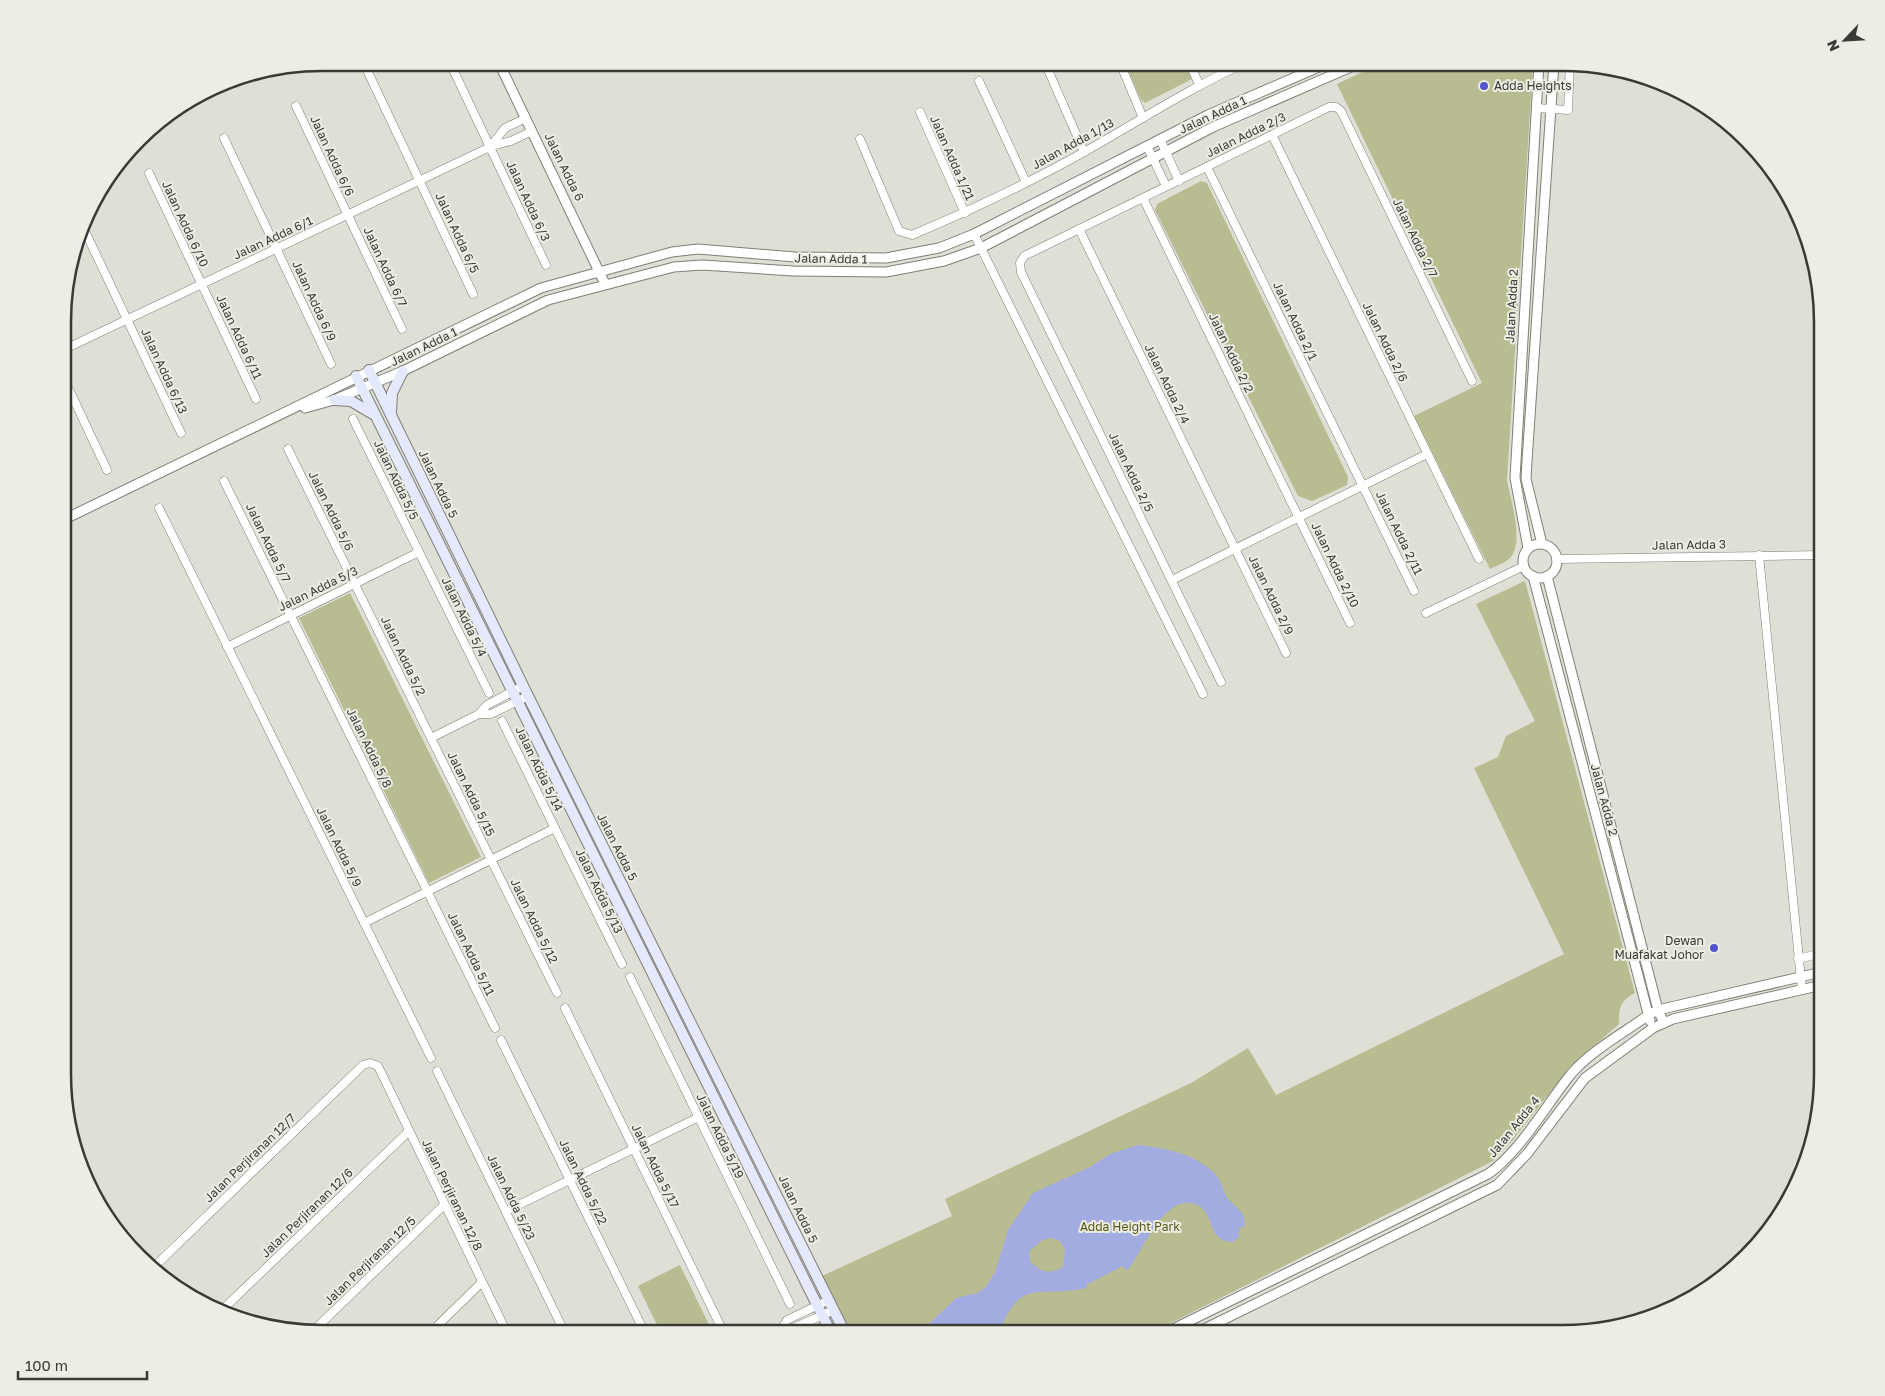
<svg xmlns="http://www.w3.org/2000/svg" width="1885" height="1396" font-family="'Golos Text',sans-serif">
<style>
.green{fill:#b9bb91}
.water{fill:#a2ace0;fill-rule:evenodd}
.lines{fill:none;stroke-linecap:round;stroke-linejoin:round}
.minor-casing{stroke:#7f7f76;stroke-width:9}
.tertiary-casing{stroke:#7f7f76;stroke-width:11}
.secondary-casing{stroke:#7f7f76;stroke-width:12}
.minor{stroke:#fff;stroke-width:8}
.tertiary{stroke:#fff;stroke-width:9}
.secondary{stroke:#e5e9fe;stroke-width:10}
.poi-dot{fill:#5156cc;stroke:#ecede3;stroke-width:2}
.labels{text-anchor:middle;stroke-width:4;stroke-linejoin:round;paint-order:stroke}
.poi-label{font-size:12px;fill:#393a36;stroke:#ecede3;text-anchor:start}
.street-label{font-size:12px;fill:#393a36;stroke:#ecede3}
.park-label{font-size:12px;fill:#585817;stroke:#ecede3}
.rim{fill:none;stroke:#393a36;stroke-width:2.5}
</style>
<rect width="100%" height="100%" fill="#dfdfd6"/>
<!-- green -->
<g class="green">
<path d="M1125 63H1187L1194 78 1145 103 1141 100Z"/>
<path d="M1381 63H1533L1507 480C1510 498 1525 543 1510 558 1505 563 1496 566 1490 569L1414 416 1482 383 1337 84Z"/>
<path d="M1201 181 1207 183 1348 477 1347 485 1312 501 1298 496 1155 210 1157 204Z"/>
<path d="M1525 581 1635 993C1621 1000 1618 1008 1619 1024L1570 1067 1513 1140 1493 1161 1151 1333H849L822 1276 952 1216 945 1199 1191 1083 1248 1048 1276 1095 1564 954 1474 768 1498 757 1506 736 1535 721 1476 604Z"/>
<path d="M350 593 481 857 429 883 299 618Z"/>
<path d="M680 1265 713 1333H661L638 1286Z"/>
</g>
<!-- water -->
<path class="water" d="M1138 1145C1165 1148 1197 1154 1216 1175 1222 1182 1223 1192 1228 1199 1237 1208 1246 1213 1245 1227H1241L1238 1234 1241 1235 1233 1242C1204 1242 1218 1208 1191 1203 1161 1199 1142 1253 1127 1271L1123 1266 1086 1285 1087 1288C1038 1299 1021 1275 999 1333H926L930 1323 956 1298 977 1293 985 1288 995 1272 1008 1230 1033 1193 1090 1167 1110 1154ZM1052 1238 1060 1241 1065 1249 1063 1267C1051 1275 1039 1272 1030 1261L1029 1252 1042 1240Z"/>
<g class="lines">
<defs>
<g id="minor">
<path d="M450 63 546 265"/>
<path d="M1045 63 1084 152"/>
<path d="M1120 63 1143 118"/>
<path d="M1189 63 1200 86"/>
<path d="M367 70 473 294"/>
<path d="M979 81 1026 182"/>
<path d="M296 106 402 329"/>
<path d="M1536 108 1568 110 1570 63"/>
<path d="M920 112 965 213"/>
<path d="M1272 135 1479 559"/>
<path d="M224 138 331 364"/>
<path d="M860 139 899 231 912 235C971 210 1029 183 1086 151 1139 121 1190 88 1245 63"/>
<path d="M1160 139 1179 181"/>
<path d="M491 146 511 141 532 131"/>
<path d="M1147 146 1166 186"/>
<path d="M1207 167 1414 591"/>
<path d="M149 173 256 399"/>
<path d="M1143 198 1350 623"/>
<path d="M83 227 181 433"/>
<path d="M1079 229 1286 653"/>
<path d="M974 234 1203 694"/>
<path d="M65 349 490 147 505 128 526 118"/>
<path d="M65 381 107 470"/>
<path d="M353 419 489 693"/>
<path d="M288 449 557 993"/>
<path d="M224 481 495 1028"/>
<path d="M159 508 431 1058"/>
<path d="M1759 555 1802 990"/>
<path d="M1556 559 1822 555"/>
<path d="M1172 580 1427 454"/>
<path d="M1426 613 1524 566"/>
<path d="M227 647 419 552"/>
<path d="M1221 682 1021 272 1020 263 1024 256 1329 107H1336L1341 111 1472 381"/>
<path d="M479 714H491L528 696"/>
<path d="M502 721 622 964"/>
<path d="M431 738 479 714 487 705 523 686"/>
<path d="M364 923 555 828"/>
<path d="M1798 959 1822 953"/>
<path d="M630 977 790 1304"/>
<path d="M565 1008 724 1333"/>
<path d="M501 1040 645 1333"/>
<path d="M437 1071 565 1333"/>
<path d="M506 1211 699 1117"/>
<path d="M153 1268 363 1065 370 1063 378 1066 507 1333"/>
<path d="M220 1312 409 1131"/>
<path d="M782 1328 791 1329 834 1310"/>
<path d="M782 1328 787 1320 829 1300"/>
<path d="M311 1333 444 1205"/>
<path d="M430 1333 482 1282"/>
<path d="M772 1333 782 1328"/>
</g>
<g id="tertiary">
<path d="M499 63 605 284"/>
<path d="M305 408 334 400 403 371 548 300 674 267 702 265 793 271 886 272 944 261 981 248 1213 127 1360 63"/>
<path d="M65 519 541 288 672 252 698 249 795 257 886 258 939 248 974 234 1208 115 1328 63"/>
<path d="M1542 544 1526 479 1527 461 1554 63"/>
<circle cx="1540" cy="561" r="17"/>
<path d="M1528 548 1515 478 1539 63"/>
<path d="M1533 576 1650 1021"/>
<path d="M1547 576 1658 1010 1664 1023"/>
<path d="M1165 1333 1488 1174C1519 1153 1547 1104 1571 1074 1592 1050 1622 1034 1647 1016L1658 1010 1822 972"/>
<path d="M1196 1333 1497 1185 1527 1154 1585 1078 1653 1028 1673 1019 1822 985"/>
</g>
<g id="secondary">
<path d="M369 370 528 696 845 1333"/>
<path d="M356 376 831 1333"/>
<path d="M334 400 351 401 373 414"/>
<path d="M391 412 392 393 403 371"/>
</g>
</defs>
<!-- minor casing -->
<use href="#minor" class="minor-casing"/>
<!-- tertiary casing -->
<use href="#tertiary" class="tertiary-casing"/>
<!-- secondary casing -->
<use href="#secondary" class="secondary-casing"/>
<!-- minor -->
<use href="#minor" class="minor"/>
<!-- tertiary -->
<use href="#tertiary" class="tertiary"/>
<!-- secondary -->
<use href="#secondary" class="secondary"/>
</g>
<!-- markers -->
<g class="poi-dot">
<circle cx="1484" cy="86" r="5"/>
<circle cx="1714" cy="948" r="5"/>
</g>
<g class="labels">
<!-- poi labels -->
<g class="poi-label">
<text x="1494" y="90">Adda Heights</text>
<text x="1704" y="945" text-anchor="end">Dewan<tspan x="1704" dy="14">Muafakat Johor</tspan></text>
</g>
<!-- street labels -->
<g class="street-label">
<text transform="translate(1213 115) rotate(-25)" y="4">Jalan Adda 1</text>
<text transform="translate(1246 135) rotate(-26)" y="4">Jalan Adda 2/3</text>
<text transform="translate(1073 144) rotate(-29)" y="4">Jalan Adda 1/13</text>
<text transform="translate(332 156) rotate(65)" y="4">Jalan Adda 6/6</text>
<text transform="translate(952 158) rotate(66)" y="4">Jalan Adda 1/21</text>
<text transform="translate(564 167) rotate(64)" y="4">Jalan Adda 6</text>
<text transform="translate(528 201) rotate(65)" y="4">Jalan Adda 6/3</text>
<text transform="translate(185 224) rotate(65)" y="4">Jalan Adda 6/10</text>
<text transform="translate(457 233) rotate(65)" y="4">Jalan Adda 6/5</text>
<text transform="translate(273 238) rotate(-25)" y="4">Jalan Adda 6/1</text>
<text transform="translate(1415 238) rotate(64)" y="4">Jalan Adda 2/7</text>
<text transform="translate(831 259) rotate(1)" y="4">Jalan Adda 1</text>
<text transform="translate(385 267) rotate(65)" y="4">Jalan Adda 6/7</text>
<text transform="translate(314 301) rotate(65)" y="4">Jalan Adda 6/9</text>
<text transform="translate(1512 306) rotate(-87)" y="4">Jalan Adda 2</text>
<text transform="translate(1295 321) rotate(64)" y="4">Jalan Adda 2/1</text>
<text transform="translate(239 337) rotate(65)" y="4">Jalan Adda 6/11</text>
<text transform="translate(1385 342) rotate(64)" y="4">Jalan Adda 2/6</text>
<text transform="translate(424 347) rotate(-26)" y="4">Jalan Adda 1</text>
<text transform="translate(1231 353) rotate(64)" y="4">Jalan Adda 2/2</text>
<text transform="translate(164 371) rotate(65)" y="4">Jalan Adda 6/13</text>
<text transform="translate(1167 384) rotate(64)" y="4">Jalan Adda 2/4</text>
<text transform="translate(1131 472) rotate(64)" y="4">Jalan Adda 2/5</text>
<text transform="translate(396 480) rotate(64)" y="4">Jalan Adda 5/5</text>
<text transform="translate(438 484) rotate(64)" y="4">Jalan Adda 5</text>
<text transform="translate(331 511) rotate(64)" y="4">Jalan Adda 5/6</text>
<text transform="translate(1399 533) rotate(64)" y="4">Jalan Adda 2/11</text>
<text transform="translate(268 543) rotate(64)" y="4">Jalan Adda 5/7</text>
<text transform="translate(1689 545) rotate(-1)" y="4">Jalan Adda 3</text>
<text transform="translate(1335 565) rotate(64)" y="4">Jalan Adda 2/10</text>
<text transform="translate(318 589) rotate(-26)" y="4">Jalan Adda 5/3</text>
<text transform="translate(1271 595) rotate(64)" y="4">Jalan Adda 2/9</text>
<text transform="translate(464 617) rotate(64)" y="4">Jalan Adda 5/4</text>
<text transform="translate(403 656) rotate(64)" y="4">Jalan Adda 5/2</text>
<text transform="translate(369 748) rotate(64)" y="4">Jalan Adda 5/8</text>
<text transform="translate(539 769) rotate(64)" y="4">Jalan Adda 5/14</text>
<text transform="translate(471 794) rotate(64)" y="4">Jalan Adda 5/15</text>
<text transform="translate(1604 800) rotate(75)" y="4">Jalan Adda 2</text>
<text transform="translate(339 847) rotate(64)" y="4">Jalan Adda 5/9</text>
<text transform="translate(617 847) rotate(63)" y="4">Jalan Adda 5</text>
<text transform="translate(599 891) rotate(64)" y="4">Jalan Adda 5/13</text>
<text transform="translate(534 921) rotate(64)" y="4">Jalan Adda 5/12</text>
<text transform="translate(471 954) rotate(64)" y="4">Jalan Adda 5/11</text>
<text transform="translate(1514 1127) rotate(-51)" y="4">Jalan Adda 4</text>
<text transform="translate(720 1136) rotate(64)" y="4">Jalan Adda 5/19</text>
<text transform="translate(250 1158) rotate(-44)" y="4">Jalan Perjiranan 12/7</text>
<text transform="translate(655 1166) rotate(64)" y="4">Jalan Adda 5/17</text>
<text transform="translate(583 1182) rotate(64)" y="4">Jalan Adda 5/22</text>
<text transform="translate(452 1195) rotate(64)" y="4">Jalan Perjiranan 12/8</text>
<text transform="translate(511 1197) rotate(64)" y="4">Jalan Adda 5/23</text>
<text transform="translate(798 1209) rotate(64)" y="4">Jalan Adda 5</text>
<text transform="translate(307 1213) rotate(-44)" y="4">Jalan Perjiranan 12/6</text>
<text transform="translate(370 1261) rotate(-44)" y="4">Jalan Perjiranan 12/5</text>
</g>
<!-- park labels -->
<g class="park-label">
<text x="1130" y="1231">Adda Height Park</text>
</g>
</g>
<!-- crop -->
<path d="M0 0H1885V1396H0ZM322 71H1563A251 251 0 0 1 1814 322V1074A251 251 0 0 1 1563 1325H322A251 251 0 0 1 71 1074V322A251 251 0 0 1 322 71Z" fill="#ecede3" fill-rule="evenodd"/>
<path class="rim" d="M322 71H1563A251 251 0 0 1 1814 322V1074A251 251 0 0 1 1563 1325H322A251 251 0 0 1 71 1074V322A251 251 0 0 1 322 71Z"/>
<!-- north arrow -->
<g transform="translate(1845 40) rotate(245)" stroke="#ecede3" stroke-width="4" paint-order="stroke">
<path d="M0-4L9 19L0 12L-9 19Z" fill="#393a36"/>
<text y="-8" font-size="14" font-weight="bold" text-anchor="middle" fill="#393a36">N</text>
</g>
<!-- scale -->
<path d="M18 1371v8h129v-8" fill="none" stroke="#393a36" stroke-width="2.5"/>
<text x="25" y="1371" font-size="15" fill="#393a36" stroke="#ecede3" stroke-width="4" paint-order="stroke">100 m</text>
</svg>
